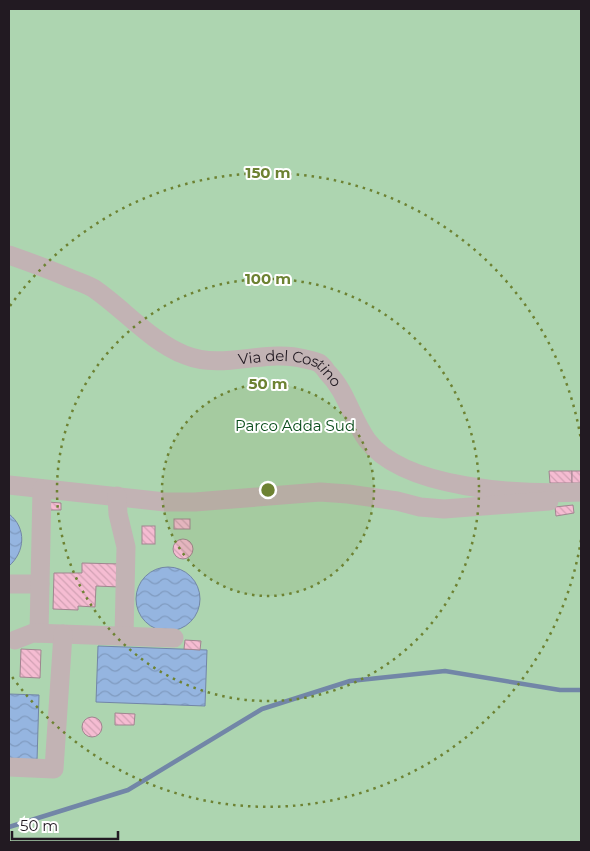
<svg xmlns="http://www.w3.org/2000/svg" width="590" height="851" font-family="Montserrat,sans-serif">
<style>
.park{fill:#add5b0}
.water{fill:url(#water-waves);stroke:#7286a7}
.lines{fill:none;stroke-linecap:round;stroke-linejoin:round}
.stream{stroke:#7286a7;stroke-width:4.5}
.building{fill:url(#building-back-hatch);stroke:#a18590}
.minor{stroke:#c2b3b4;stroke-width:19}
.ring{fill:none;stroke:#6d8232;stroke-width:2.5;stroke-dasharray:2.5 5}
.labels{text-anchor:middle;stroke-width:4;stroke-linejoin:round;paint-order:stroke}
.street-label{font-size:15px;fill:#221a22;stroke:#fff}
.park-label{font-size:15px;fill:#094c1b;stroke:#fff}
.centre{fill:#6d8232;stroke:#fff;stroke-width:2.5}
.ring-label{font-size:15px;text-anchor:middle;font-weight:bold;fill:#6d8232;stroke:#fff;stroke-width:4;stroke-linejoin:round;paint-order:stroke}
</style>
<defs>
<pattern id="water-waves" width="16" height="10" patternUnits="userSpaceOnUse" patternTransform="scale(1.25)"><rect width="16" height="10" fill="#95b5e0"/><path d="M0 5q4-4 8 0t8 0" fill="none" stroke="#809bc0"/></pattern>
<pattern id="building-back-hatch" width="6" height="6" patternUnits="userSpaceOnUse" patternTransform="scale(1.25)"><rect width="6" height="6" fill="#f5bcd2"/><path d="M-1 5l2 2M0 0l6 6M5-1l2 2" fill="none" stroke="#d2a1b4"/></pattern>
</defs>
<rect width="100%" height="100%" fill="#fdf9fd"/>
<!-- park -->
<rect class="park" x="9" y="9" width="572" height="833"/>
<!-- water -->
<g class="water">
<path d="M9 514C27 528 25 552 9 566Z"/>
<circle cx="168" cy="599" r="32"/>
<path d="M98 646 207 650 205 706 96 702Z"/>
<path d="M9 694 39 695 37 761 9 760Z"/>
</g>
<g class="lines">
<!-- stream -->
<path class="stream" d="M9 827 128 790 262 709 350 681 445 671 560 690H581"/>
</g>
<!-- building -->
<g class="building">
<path d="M549 471H572V483H550Z"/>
<rect x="572" y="471" width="9" height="12"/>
<path d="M48 502 61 503V510H48Z"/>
<path d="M573 505 574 513 556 516 555 507Z"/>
<rect x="174" y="519" width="16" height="10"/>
<rect x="142" y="526" width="13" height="18"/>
<circle cx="183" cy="549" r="10"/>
<path d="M82 563 120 564V587L96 586 95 607 78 606V610L53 609 54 573H82Z"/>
<path d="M185 640 201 641 200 650 184 649Z"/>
<path d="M21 649 41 650 40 678 20 677Z"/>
<path d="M115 713 135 714 134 725H115Z"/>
<circle cx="92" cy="727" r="10"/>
</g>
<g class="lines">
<!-- minor -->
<g class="minor">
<path id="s1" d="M9 255C29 262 49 269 69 278 77 281 86 284 93 288 123 308 151 342 185 355 224 371 265 348 305 359 309 360 315 361 319 363 322 365 325 369 327 372 347 392 351 418 367 440 404 490 523 495 581 492"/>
<path d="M9 485 165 502H195L320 492 348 494 397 501 420 507 444 509 549 501"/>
<path d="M117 496 118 514 126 547 124 636"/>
<path d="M9 584H40"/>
<path d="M39 633 42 489"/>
<path d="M15 640 33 633 174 638"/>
<path d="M9 767 54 769 63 634"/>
</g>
</g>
<!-- distance rings -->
<circle cx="268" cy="490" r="106" fill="#6d8232" fill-opacity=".12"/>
<g class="ring">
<circle cx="268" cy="490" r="106"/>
<circle cx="268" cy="490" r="211"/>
<path d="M581 540A317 317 0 0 1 10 674M10 306A317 317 0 0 1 581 440"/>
</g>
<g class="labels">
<!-- street labels -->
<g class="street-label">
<text dy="5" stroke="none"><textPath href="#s1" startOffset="314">Via del Costino</textPath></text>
</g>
<!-- park labels -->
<g class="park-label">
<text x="295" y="431">Parco Adda Sud</text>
</g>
</g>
<circle cx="268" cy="490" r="8" class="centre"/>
<g class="ring-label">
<text x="268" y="178">150 m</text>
<text x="268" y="284">100 m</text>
<text x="268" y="389">50 m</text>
</g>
<!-- border -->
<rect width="590" height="851" fill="none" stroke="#221a22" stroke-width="20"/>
<!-- scale -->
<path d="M12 831v8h106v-8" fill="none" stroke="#221a22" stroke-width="2.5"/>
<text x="20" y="831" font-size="15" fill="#221a22" stroke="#ffffff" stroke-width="4" paint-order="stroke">50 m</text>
</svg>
